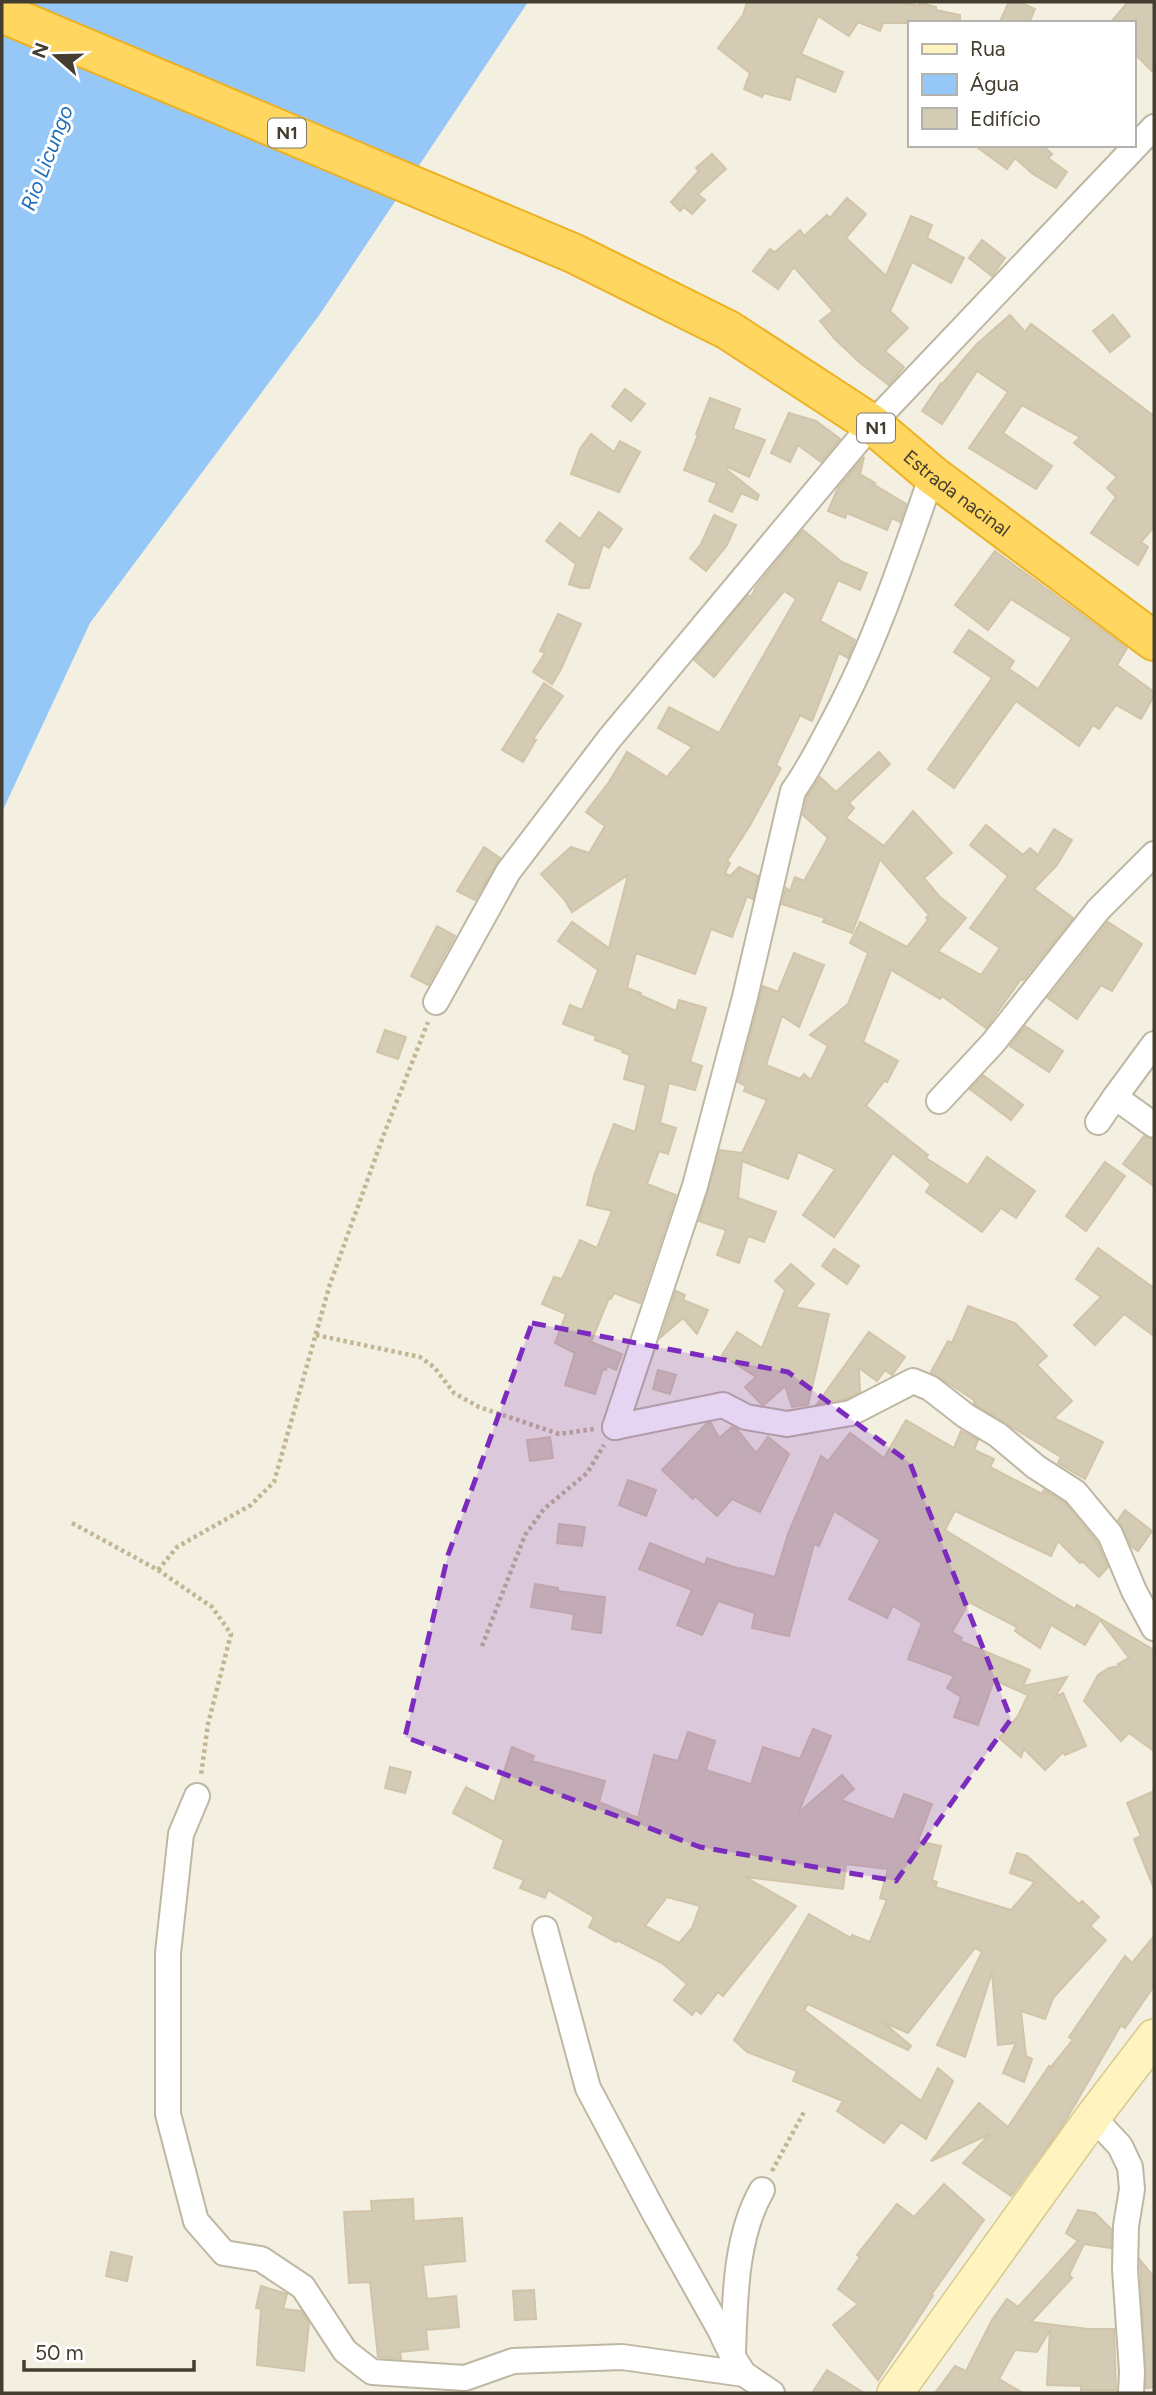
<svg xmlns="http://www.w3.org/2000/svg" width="1156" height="2395" font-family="Figtree,sans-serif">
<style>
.water{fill:#95c8f7}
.building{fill:#d4cbb5;stroke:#d1c4a8;stroke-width:2;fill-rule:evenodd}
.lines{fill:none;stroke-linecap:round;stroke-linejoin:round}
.street-casing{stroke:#beb7a3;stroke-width:28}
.secondary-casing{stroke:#d8c98b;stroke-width:38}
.highway-casing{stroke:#edb121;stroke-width:42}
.path{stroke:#c2b593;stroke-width:4.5;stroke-dasharray:3.5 3.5;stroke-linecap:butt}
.street{stroke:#fff;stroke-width:24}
.secondary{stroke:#fff4bf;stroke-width:35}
.highway{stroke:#ffd660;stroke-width:38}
.marked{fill:#7b2cbf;fill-opacity:0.2;stroke:#7b2cbf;stroke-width:5;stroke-dasharray:14 9;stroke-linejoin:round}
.labels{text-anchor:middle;stroke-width:6;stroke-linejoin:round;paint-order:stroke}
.shield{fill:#fff;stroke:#7c786f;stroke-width:2}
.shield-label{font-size:18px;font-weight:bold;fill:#443e31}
.street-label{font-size:19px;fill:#443e31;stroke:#fff}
.water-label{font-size:21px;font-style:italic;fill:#216eba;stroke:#fff}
</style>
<rect width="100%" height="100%" fill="#f3efe1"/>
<!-- water -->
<path class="water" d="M2 2H528L320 314 90 623 2 812Z"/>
<!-- building -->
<g class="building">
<path d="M747 2H901L919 6 920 3 936 7V10L960 15V23H883L880 31 858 22 849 36 818 16 801 54 843 72 835 92 796 76 790 100 764 93 762 97 744 89 750 73 718 48 743 15Z"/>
<path d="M1009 2H1019L1035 9 1029 23H999Z"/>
<path d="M1128 2H1154V73L1133 52V23H1110Z"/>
<path d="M974 145H1042L1052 154 1048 158 1067 172 1056 188 1033 174 1015 158 1007 169Z"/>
<path d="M712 154 726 169 698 194 705 200 692 214 684 207 680 211 671 202 699 171 696 168Z"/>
<path d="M847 198 866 214 846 238 886 276 911 216 932 225 927 238 964 258 951 283 912 262 890 311 908 328 885 351 904 367 889 385 859 362 834 338 820 321 833 311 794 267 778 289 753 271 770 249 775 252 800 230 804 236 827 215 830 218Z"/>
<path d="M982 240 1005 258 992 276 969 258Z"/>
<path d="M1010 315 1025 332 1031 324 1154 416V527L1141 542 1148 547 1138 565 1091 533 1116 497 1107 488 1117 477 1074 443 1080 437 1022 405 1003 433 1052 466 1036 489 969 448 1008 392 977 371 942 424 922 411 941 383 942 384 977 344Z"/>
<path d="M1113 315 1130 336 1110 352 1093 331Z"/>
<path d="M625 389 645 404 631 421 612 406Z"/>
<path d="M710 398 740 409 733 429 765 440 749 477 728 467 727 470 759 495 757 500 741 493 732 512 709 501 717 483 684 470 698 435 696 434Z"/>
<path d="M789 413 816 421 840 439 821 462 798 445 790 462 771 453Z"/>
<path d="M591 434 614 452 620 441 640 452 619 492 571 474 580 449Z"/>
<path d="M864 457 860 474 875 483 873 484 906 504 900 522 892 518 887 530 847 513 845 518 828 511 838 488Z"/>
<path d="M599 512 622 529 609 548 603 544 589 588H581L569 584 576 564 546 541 560 523 580 539Z"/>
<path d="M714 515 736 525 727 545 706 571 690 558 701 544Z"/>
<path d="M803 530 842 562 867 573 860 590 838 580 820 621 855 640 848 658 839 653 812 721 800 715 776 765 781 768 749 827 727 861 730 863 725 873 730 876 739 867 758 876 753 899 747 896 732 937 711 929 695 974 636 953 627 988 641 993 640 995 676 1011 679 1000 706 1008 690 1062 702 1066 695 1090 669 1083 660 1123 676 1128 668 1154 659 1151 647 1184 676 1195 640 1303 614 1293 611 1299 609 1298 591 1342 622 1354 616 1370 607 1366 606 1370 603 1369 595 1394 565 1385 575 1353 555 1343 566 1314 542 1304 554 1277 562 1279 580 1240 597 1248 612 1211 587 1205 594 1176 614 1124 635 1132 646 1085 624 1079 630 1055 622 1052 623 1050 595 1040 596 1036 563 1024 570 1005 582 1010 598 970 558 941 572 922 609 948 628 875 572 912 564 899 541 874 571 847 589 853 605 826 586 812 609 782 627 752 667 777 692 747 658 728 669 707 719 733 796 599 784 591 714 677 694 660 748 595 751 597 756 587Z"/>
<path d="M995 551 1127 648 1117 665 1154 692V696L1141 719 1116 705 1099 729 1093 725 1079 746 1016 701 954 788 928 769 992 678 954 652 969 630 1014 661 1009 669 1038 689 1072 638 1011 599 988 630 955 605Z"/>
<path d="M558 614 581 624 561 669 552 684 533 672 545 653 540 651Z"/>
<path d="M544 683 563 696 533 739 536 740 523 762 502 750Z"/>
<path d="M879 752 890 764 849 803 854 808 846 818 884 846 913 811 952 853 924 878 939 896 966 918 938 951 981 975 1000 948 970 928 1008 876 970 845 986 825 1023 855 1030 848 1038 855 1054 829 1072 840 1057 865 1034 889 1073 918 1023 980 1021 979 986 1028 942 996 940 999 891 970 863 1042 898 1061 887 1082 884 1081 866 1106 928 1155 926 1158 968 1185 987 1157 1035 1191 1016 1218 1001 1208 982 1232 926 1192 931 1184 893 1153 834 1237 803 1215 835 1169 798 1152 788 1179 742 1161 738 1198 776 1212 764 1242 748 1236 739 1263 717 1255 726 1230 699 1221 720 1150 742 1153 767 1100 744 1091 746 1086 738 1082 763 986 778 992 794 953 824 965 799 1027 782 1016 766 1065 800 1079 804 1074 811 1080 828 1046 810 1035 848 1004 868 953 850 943 860 922 907 947 928 920 926 918 929 915 880 859 852 933 823 922 825 918 782 904 786 888 790 891 795 877 804 881 828 838 803 815 807 797 820 777 836 792Z"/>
<path d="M484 847 500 858 475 900 457 891Z"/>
<path d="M1108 922 1142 944 1112 991 1101 985 1077 1019 1048 998Z"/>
<path d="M437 926 455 936 428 985 411 976Z"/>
<path d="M1025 1026 1063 1051 1049 1072 1010 1046Z"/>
<path d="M385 1030 406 1037 398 1059 377 1052Z"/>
<path d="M983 1075 1023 1105 1011 1120 970 1089Z"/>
<path d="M1144 1136 1154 1140V1186L1123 1164Z"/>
<path d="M1105 1162 1125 1176 1086 1231 1066 1216Z"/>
<path d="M1098 1248 1154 1288V1336L1124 1314 1095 1345 1074 1325 1101 1297 1076 1279Z"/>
<path d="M834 1249 859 1266 847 1284 822 1266Z"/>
<path d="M791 1264 814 1284 795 1307 829 1314 808 1405 792 1407 785 1386 764 1405 761 1404 745 1387 756 1377 722 1355 737 1332 762 1348 785 1290 775 1281Z"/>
<path d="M676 1291 685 1295 683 1300 708 1310 697 1334 683 1318 661 1337Z"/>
<path d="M968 1306 1015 1323 1047 1356 1037 1365 1072 1401 1054 1418 1103 1442 1085 1479 1058 1463 1061 1457 974 1404V1400L931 1372 948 1341 952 1343Z"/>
<path d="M869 1332 905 1357 892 1375 885 1370 877 1381 859 1368 860 1392 846 1399 817 1404Z"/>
<path d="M658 1370 676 1375 670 1394 653 1389Z"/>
<path d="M906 1420 954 1448 961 1431 978 1440 974 1450 994 1459 990 1467 1042 1494 1044 1490 1065 1503 1097 1542 1108 1567 1099 1577 1082 1561 1080 1563 1058 1541 1051 1556 955 1511 945 1530 1075 1609 1077 1605 1154 1650V1751L1129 1733 1121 1741 1084 1701 1098 1675 1109 1668 1121 1666 1118 1664 1129 1658 1100 1620 1085 1645 1051 1625 1040 1648 1015 1631 1017 1627 969 1602 952 1632 962 1638 960 1641 1030 1670 1023 1686 1067 1677 1055 1697 1063 1693 1086 1746 1065 1755 1063 1752 1045 1770 1024 1749 1021 1757 999 1738 1018 1716 1028 1695 994 1680 978 1725 954 1717 961 1697 947 1688 954 1676 908 1659 922 1623 893 1606 887 1618 849 1599 880 1540 834 1511 819 1546 814 1544 789 1636 752 1628 755 1613 718 1601 702 1635 677 1625 692 1590 639 1569 650 1543 705 1565 707 1558 740 1569 741 1568 775 1577 788 1534 821 1456 828 1461 850 1433 884 1458Z"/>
<path d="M707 1423H711L719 1438 732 1427 737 1429 756 1453 768 1437 789 1454 760 1512 732 1499 717 1516 695 1496 693 1499 662 1470Z"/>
<path d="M550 1437 553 1458 530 1461 527 1440Z"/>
<path d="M628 1480 656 1490 646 1516 619 1505Z"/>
<path d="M1125 1510 1152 1531 1138 1551 1131 1546 1118 1520Z"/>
<path d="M559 1524 585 1527 582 1546 557 1543Z"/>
<path d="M535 1584 558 1588V1591L605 1597 601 1633 572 1629 574 1614 531 1607Z"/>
<path d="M813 1729 831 1736 798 1813 842 1775 854 1789 841 1800 894 1820 904 1794 932 1804 918 1841 941 1846 932 1880 937 1882 935 1887 1011 1910 1035 1882 1010 1873 1017 1853 1027 1856 1079 1904 1082 1901 1099 1917 1090 1926 1106 1940 1053 1998 1045 2019 1021 2011 1026 2056 1032 2059 1024 2082 1003 2073 1016 2043 998 2045 992 1972 965 2057 937 2045 982 1952 975 1948 908 2033 883 2022 911 2046 908 2050 808 2004 804 2010 921 2101 938 2068 953 2081 926 2139 901 2122 884 2143 837 2111 843 2101 793 2081 797 2071 747 2052 734 2040 809 1914 851 1938 852 1935 870 1942 887 1900 880 1898 888 1869 846 1864 843 1889 745 1877 796 1906 723 1996 718 1992 701 2014 696 2010 692 2015 674 2000 687 1984 662 1963 617 1940 616 1942 589 1927 594 1917 548 1890 545 1898 520 1888 524 1880 494 1868 504 1840 453 1813 466 1787 494 1802 512 1747 534 1756 532 1761 605 1781 599 1802 638 1818 654 1755 678 1761 688 1732 715 1741 706 1770 751 1784 763 1747 800 1759ZM667 1897 700 1906 692 1928 679 1943 645 1926Z"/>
<path d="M390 1767 411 1772 405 1793 385 1788Z"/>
<path d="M1154 1791V1886H1153L1134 1839 1141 1836 1127 1803Z"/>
<path d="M1154 1936V1986L1125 2028 1121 2025 1063 2125 1011 2196 963 2163 990 2134 931 2161 979 2103 1008 2127 1049 2066 1051 2067 1073 2040 1069 2037 1125 1956 1132 1963Z"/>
<path d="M944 2184 984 2220 931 2295 933 2296 878 2380 833 2325 858 2304 838 2289 860 2257 857 2255 897 2204 914 2217Z"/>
<path d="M413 2199 414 2221 462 2218 465 2261 423 2265 427 2299 456 2296 459 2327 426 2330 428 2349 400 2352 401 2359 378 2357 370 2282 349 2283 344 2212 372 2211 371 2201Z"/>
<path d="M1078 2210 1095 2213 1111 2229V2248L1084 2244 1069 2275 1072 2278 1031 2322 1088 2329H1114L1116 2390H1081V2386L1047 2385 1050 2330 1037 2352 1015 2350 999 2379 1023 2393H935L955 2366 966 2371 992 2320 1007 2299 1018 2307 1078 2241 1066 2233Z"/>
<path d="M111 2252 132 2257 127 2281 106 2276Z"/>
<path d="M1140 2260 1154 2277V2387L1146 2388Z"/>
<path d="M261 2286 287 2294 283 2309 301 2311 309 2323 304 2371 257 2365 261 2309 256 2308Z"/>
<path d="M534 2290 536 2319 515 2320 513 2291Z"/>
<path d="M827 2370 864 2393H812Z"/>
</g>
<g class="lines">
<defs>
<g id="street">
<path d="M436 1002 508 872 610 738 872 424 1154 127"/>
<path d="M1154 1044 1115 1097 1154 1125"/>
<path d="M939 1101 993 1043 1098 910 1154 854"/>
<path d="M1098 1122 1115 1097"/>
<path d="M615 1427 695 1186 745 997 793 791C809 769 820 746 833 722 875 644 903 559 932 475"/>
<path d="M615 1427 723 1405 746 1417 787 1424 851 1413 913 1381 930 1388 966 1416 998 1435 1036 1467 1075 1492 1110 1534 1134 1591 1154 1628"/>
<path d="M197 1796 181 1834 168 1953V2114L196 2221 224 2253 261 2259 303 2287 345 2351 372 2372 465 2378 513 2361 622 2357 744 2374"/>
<path d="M545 1929 588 2088 656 2216 720 2330 733 2357 744 2374 772 2393"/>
<path d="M1093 2117 1120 2146 1130 2167 1132 2189 1126 2226 1125 2269 1132 2371 1131 2393"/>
<path d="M733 2352C735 2299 735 2237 762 2190"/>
</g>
<path id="secondary" d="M895 2393 1093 2117 1154 2037"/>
<g id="highway">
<path id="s1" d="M2 13 573 253 728 330 872 424 932 475 1154 641"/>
</g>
</defs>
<!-- street casing -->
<use href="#street" class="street-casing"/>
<!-- secondary casing -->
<use href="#secondary" class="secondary-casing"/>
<!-- highway casing -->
<use href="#highway" class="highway-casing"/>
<!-- path -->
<g class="path">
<path d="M316 1335 420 1357 434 1367 454 1393 479 1407 559 1434 594 1429"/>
<path d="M72 1523 158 1570 212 1607 231 1634 208 1724 201 1775"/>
<path d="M158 1570 177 1547 251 1505 274 1482 330 1284 384 1134 428 1022"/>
<path d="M482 1646 525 1535 544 1509 587 1473 604 1445"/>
<path d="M772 2171 804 2112"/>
</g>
<!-- street -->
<use href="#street" class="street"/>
<!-- secondary -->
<use href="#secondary" class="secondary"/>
<!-- highway -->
<use href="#highway" class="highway"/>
</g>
<!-- marked area -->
<path class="marked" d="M532 1323 788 1372 910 1463 1011 1719 896 1881 700 1847 405 1737 448 1555Z"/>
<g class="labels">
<!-- shield labels -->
<g class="shield">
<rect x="268" y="118.5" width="38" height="29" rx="5"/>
<rect x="857" y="413.5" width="38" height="29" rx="5"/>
</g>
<g class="shield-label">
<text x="287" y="139">N1</text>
<text x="876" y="434">N1</text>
</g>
<!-- street labels -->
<g class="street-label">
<text dy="7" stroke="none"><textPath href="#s1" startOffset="1074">Estrada nacinal</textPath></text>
</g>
<!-- water labels -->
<g class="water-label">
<text transform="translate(47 158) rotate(-69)" y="7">Rio Licungo</text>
</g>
</g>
<!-- border -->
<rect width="1156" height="2395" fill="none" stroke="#443e31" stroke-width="7"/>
<!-- legend -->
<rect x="908" y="21" width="228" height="126" fill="#ffffff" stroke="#b4b2ad" stroke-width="2"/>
<rect x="922" y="44" width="35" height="10" fill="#fff4bf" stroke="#b4b2ad" stroke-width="2"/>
<text x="970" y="56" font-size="21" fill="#443e31">Rua</text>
<rect x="922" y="74" width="35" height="21" fill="#95c8f7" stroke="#b4b2ad" stroke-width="2"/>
<text x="970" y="91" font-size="21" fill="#443e31">Água</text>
<rect x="922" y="108" width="35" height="21" fill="#d4cbb5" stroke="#b4b2ad" stroke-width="2"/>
<text x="970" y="126" font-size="21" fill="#443e31">Edifício</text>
<!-- north arrow -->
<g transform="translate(56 56) rotate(290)" stroke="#ffffff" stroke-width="5" paint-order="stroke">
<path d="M0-5L12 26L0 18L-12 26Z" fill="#443e31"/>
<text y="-10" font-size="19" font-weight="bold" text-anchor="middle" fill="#443e31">N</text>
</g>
<!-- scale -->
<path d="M24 2360v10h170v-10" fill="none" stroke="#443e31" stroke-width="3.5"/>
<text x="35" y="2360" font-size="21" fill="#443e31" stroke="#ffffff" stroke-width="5" paint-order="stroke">50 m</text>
</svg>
